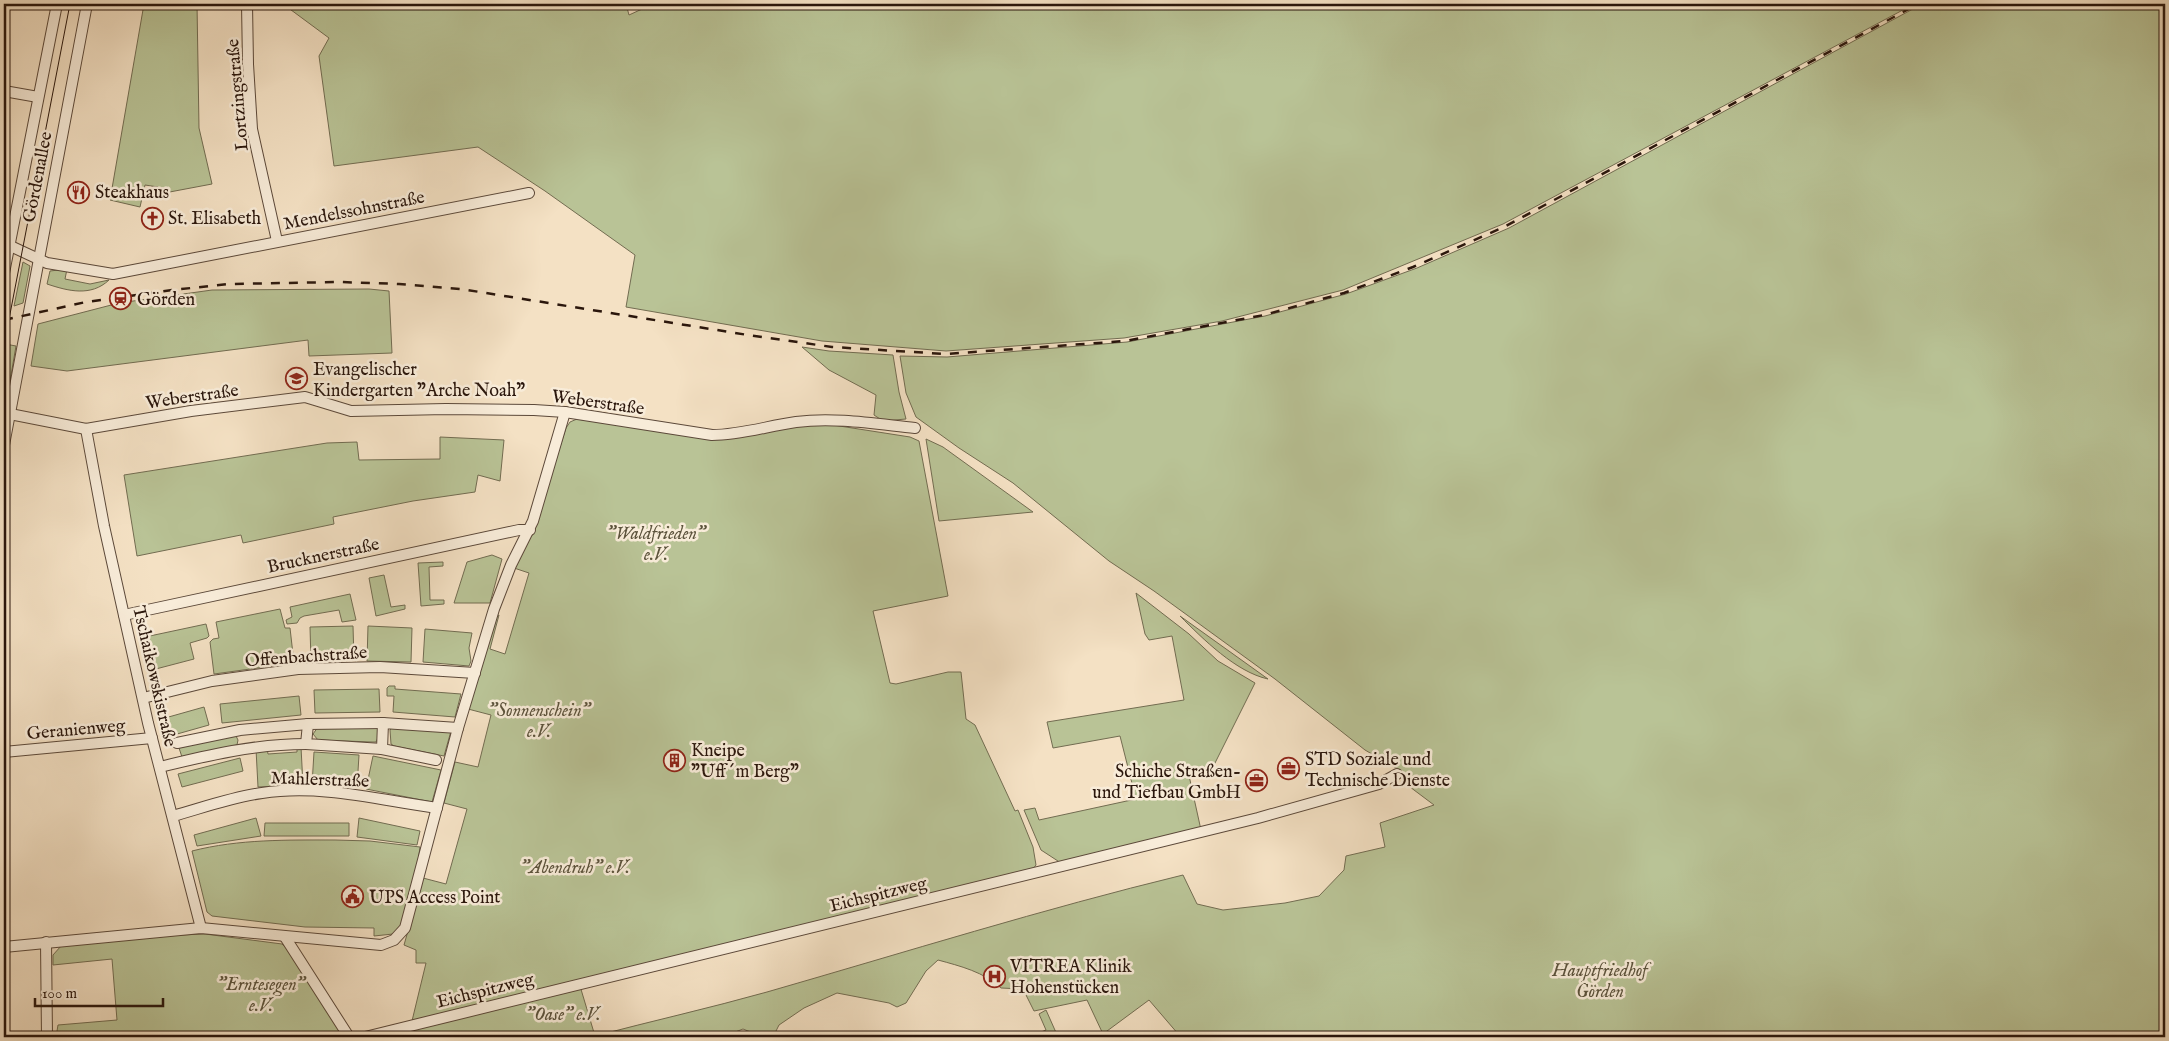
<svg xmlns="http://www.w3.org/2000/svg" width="2169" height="1041" font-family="'IM FELL English',serif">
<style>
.green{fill:#b9c396;stroke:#726c51}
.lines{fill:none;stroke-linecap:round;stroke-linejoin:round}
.minor-casing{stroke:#5c493a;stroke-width:12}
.minor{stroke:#f8ecd9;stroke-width:10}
.tram{stroke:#2a160c;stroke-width:1}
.rail{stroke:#2a160c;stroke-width:2.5;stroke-dasharray:9 9;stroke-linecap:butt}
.labels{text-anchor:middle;stroke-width:5;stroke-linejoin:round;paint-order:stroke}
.street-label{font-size:18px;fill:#2a160c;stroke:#f8ecd9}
.poi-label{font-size:18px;fill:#2a160c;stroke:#f8ecd9;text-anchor:start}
.park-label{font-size:18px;font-style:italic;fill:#5c533c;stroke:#f8ecd9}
</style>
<rect width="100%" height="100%" fill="#f4e1c4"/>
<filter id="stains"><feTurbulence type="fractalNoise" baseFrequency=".004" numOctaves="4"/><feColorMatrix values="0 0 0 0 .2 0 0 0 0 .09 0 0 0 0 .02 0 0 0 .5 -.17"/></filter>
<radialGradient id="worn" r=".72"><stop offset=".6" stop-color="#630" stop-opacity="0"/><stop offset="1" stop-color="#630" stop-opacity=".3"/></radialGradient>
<!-- green -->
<g class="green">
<path d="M144 4H197L199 128 212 184 159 194 158 187 145 185 140 207 110 200Z"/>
<path d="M283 4H626L629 15 653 4H1914L1503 224 1343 290 1222 321 1124 338 946 351 822 341 626 307 635 255 545 191 478 147 334 166 319 56 329 38Z"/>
<path d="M1922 4H2165V1037H1177L1179 1035 1149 1000 1103 1034 1087 1000 1034 1011 1023 989 1001 988C984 972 960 966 938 960L926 971 906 1003 897 1007 889 1003 837 993 804 1008 779 1025 773 1037H752L753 1033 743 1029 730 1034 722 1032 718 1037H373L580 986 595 1036C652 1021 710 1008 767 992 906 952 1043 909 1183 875L1197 904 1223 910 1285 903 1319 896 1344 870 1346 856 1385 847 1380 823 1434 805 1402 781 1408 775 1365 750 1275 679 1154 591 1109 561 1013 483 959 448 916 417 906 393 900 356 947 357 1127 342 1265 316 1346 294 1417 268 1509 228Z"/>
<path d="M23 262 30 266 23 303 14 306Z"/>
<path d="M67 269 65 279 90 284 109 280C91 297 68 291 47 284L50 271Z"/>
<path d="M369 289 389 291 392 353 309 356 308 340 67 371 31 366 38 324 119 303 212 290Z"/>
<path d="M5 344 16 346 4 416V352Z"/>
<path d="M802 347 829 351 893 355 899 392 906 419 883 421 874 415 876 395 829 370Z"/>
<path d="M577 419 708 438 796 422 833 425 910 437 919 441 948 596 873 611 890 683 896 684 948 672H961L966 719 975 725 1015 811 1018 810 1033 847 1036 865 1032 870 412 1021 426 963H416V950L404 945 423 878 446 884 467 809 444 803 455 762 478 767 491 715 468 709 496 616 499 615 490 649 505 654 529 573 514 568 544 497 566 428 570 422Z"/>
<path d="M440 437 504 440 500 481 478 475 475 492 413 501 333 517 334 524 243 543 241 535 137 556 124 475 327 443 357 442 359 460 440 459Z"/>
<path d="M926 439 943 447 1033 512 939 521Z"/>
<path d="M492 555 502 559 490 603H454L467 562Z"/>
<path d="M443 562V566L429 567 430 600H444V604L421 606 418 563Z"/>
<path d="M384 575 391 607 405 605V609L376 616 369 578Z"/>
<path d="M1136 593 1189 634 1218 661 1255 683 1214 765 1188 771 1201 830 1061 863 1041 850 1024 810 1035 808 1039 820 1136 799 1120 736 1053 748 1047 722 1184 700 1172 636 1149 640 1145 634Z"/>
<path d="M350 594 356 620 342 622 339 610 304 616 300 618 297 623 287 624 286 620 292 617 290 607Z"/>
<path d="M280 609 285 628H290L294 663 214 674 210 642 213 639 219 638 216 622Z"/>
<path d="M1180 616 1268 679C1236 672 1203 639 1180 616Z"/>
<path d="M206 624 209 636 207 638 190 643 194 659 152 670 145 637Z"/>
<path d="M353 626 354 660 311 662 310 627Z"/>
<path d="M368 626 412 628 411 662 367 661Z"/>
<path d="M425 629 472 633 469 648 471 661 469 666 423 662Z"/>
<path d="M389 686H395V689L461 694 455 717 393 712 394 696H387V688Z"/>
<path d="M379 689 380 712 315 713 314 690Z"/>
<path d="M299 696 301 715 222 723 220 704Z"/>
<path d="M204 707 209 725 170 736 165 718Z"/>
<path d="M375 726 378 729 379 736 376 742H372L318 740 313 734 318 727Z"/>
<path d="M393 727 451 731 444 756 394 746 391 744 390 730Z"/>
<path d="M236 736 238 740 237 745 182 757 179 748 222 737Z"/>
<path d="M301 747 303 785 258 787 256 749 267 748 268 754 297 752V748Z"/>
<path d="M314 752 359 755 357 787 312 785Z"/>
<path d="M373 756 441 770 432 802 366 789Z"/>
<path d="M240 758 243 771 182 787 178 774Z"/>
<path d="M256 818 261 836 197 846 194 835Z"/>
<path d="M359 818 420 831 417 845 357 837Z"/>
<path d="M265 823H349V836H264Z"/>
<path d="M335 840 370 841 420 847 417 869 401 929 393 934 374 936V928L305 927 212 916 207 912 192 851C239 839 287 840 335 840Z"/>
<path d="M205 934 282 944 288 950 345 1037H56L58 1025 117 1020 112 959 53 965V955L61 946 180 935Z"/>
<path d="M1046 1010 1058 1037H1038L1042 1035 1041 1032 1046 1030 1039 1014Z"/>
</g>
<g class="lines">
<defs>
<g id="minor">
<path d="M247 4 248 64 252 129 277 241"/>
<path d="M4 91 38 97"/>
<path d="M4 243 47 263 113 274 529 193"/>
<path d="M4 273 57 4"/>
<path d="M10 414 86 429 191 411 305 397 351 411 446 409 534 410 565 412 712 435C741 435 767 426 796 422 835 417 876 424 915 428"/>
<path d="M86 429 104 526 148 723 201 928"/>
<path d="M4 445 87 4"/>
<path d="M124 615 519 530H530"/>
<path d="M143 698 212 681 298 669 380 667 475 673"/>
<path d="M177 743 240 730 308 724"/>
<path d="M382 749 306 744 308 724 383 723"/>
<path d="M4 752 152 738"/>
<path d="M436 760 382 749 383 723 458 728"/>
<path d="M160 767C209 755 256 744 306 744"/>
<path d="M173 816C202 808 232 797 262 793 321 784 379 800 437 808"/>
<path d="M285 937 349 1037"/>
<path d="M46 942 47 1037"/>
<path d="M4 947 201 928 381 945 394 940 405 928 458 728 494 609 511 565 533 521 565 412"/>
<path d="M365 1037 1258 818 1379 784 1397 774"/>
</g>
</defs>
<!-- minor casing -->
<use href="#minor" class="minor-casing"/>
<!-- minor -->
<use href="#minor" class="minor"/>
<!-- tram -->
<path class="tram" d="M4 345 70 4"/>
<!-- rail -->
<path class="rail" d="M4 320 86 302 173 290 228 284 340 282 399 284 461 289 748 335 832 347 946 354 1125 341 1264 315 1344 293 1413 267 1504 227 1918 4"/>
</g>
<!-- icons -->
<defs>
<symbol id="restaurant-ring" viewBox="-11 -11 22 22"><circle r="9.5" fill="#f8ecd9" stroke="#8f2418" stroke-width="1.5"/><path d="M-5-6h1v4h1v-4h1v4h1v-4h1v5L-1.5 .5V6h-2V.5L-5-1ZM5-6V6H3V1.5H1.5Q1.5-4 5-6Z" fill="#8f2418"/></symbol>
<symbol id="church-ring" viewBox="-11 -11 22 22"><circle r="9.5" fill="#f8ecd9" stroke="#8f2418" stroke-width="1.5"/><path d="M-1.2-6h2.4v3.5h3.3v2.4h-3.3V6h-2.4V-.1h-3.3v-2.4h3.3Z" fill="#8f2418"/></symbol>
<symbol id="station-ring" viewBox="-11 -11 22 22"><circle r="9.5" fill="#f8ecd9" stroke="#8f2418" stroke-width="1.5"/><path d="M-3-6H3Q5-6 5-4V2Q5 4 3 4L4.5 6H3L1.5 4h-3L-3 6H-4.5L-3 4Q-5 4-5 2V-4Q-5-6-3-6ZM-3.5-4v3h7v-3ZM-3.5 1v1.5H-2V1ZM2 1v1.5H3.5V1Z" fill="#8f2418"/></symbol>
<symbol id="school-ring" viewBox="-11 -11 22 22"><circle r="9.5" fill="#f8ecd9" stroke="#8f2418" stroke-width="1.5"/><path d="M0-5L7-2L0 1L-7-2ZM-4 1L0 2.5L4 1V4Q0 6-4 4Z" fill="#8f2418"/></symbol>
<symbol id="building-ring" viewBox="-11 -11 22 22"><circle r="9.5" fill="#f8ecd9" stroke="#8f2418" stroke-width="1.5"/><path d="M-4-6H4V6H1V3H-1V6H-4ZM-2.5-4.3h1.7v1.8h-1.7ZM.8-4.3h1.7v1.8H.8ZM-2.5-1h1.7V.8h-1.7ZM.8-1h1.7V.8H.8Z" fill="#8f2418"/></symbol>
<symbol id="office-ring" viewBox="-11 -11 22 22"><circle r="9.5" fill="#f8ecd9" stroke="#8f2418" stroke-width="1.5"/><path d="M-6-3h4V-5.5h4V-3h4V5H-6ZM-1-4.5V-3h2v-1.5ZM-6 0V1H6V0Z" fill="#8f2418"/></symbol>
<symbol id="civic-ring" viewBox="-11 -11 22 22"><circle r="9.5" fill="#f8ecd9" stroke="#8f2418" stroke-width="1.5"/><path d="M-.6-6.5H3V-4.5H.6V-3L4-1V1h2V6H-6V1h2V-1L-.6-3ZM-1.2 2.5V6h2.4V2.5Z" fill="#8f2418"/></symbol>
<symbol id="hospital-ring" viewBox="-11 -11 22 22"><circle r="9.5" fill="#f8ecd9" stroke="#8f2418" stroke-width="1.5"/><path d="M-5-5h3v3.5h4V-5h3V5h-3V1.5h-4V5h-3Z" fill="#8f2418"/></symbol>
</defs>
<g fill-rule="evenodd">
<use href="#restaurant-ring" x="66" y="180" width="25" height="25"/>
<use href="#church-ring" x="140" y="206" width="25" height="25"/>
<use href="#station-ring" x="108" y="286" width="25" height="25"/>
<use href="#school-ring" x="284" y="366" width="25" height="25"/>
<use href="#building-ring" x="662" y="748" width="25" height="25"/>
<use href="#office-ring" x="1276" y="756" width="25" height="25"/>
<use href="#office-ring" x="1244" y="768" width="25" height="25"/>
<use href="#civic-ring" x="340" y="884" width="25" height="25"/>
<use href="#hospital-ring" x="982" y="964" width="25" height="25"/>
</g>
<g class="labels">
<!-- street labels -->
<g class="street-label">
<text transform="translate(237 95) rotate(-95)" y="6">Lortzingstraße</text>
<text transform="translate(37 177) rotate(-79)" y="6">Gördenallee</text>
<text transform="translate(354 210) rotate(-11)" y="6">Mendelssohnstraße</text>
<text transform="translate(192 396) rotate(-8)" y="6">Weberstraße</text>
<text transform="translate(598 402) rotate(8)" y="6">Weberstraße</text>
<text transform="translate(323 555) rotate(-12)" y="6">Brucknerstraße</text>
<text transform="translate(306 656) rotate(-4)" y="6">Offenbachstraße</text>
<text transform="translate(155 676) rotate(77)" y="6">Tschaikowskistraße</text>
<text transform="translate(76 729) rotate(-5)" y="6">Geranienweg</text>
<text transform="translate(320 779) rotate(2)" y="6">Mahlerstraße</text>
<text transform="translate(878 894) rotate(-14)" y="6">Eichspitzweg</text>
<text transform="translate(485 990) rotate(-14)" y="6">Eichspitzweg</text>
</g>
<!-- poi labels -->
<g class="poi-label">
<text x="95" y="198">Steakhaus</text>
<text x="168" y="224">St. Elisabeth</text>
<text x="137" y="305">Görden</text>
<text x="313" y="375">Evangelischer<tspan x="313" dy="21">Kindergarten "Arche Noah"</tspan></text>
<text x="691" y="756">Kneipe<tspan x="691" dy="21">"Uff´m Berg"</tspan></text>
<text x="1305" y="765">STD Soziale und<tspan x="1305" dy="21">Technische Dienste</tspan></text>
<text x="1241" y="777" text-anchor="end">Schiche Straßen-<tspan x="1241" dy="21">und Tiefbau GmbH</tspan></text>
<text x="369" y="903">UPS Access Point</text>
<text x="1010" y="972">VITREA Klinik<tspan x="1010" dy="21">Hohenstücken</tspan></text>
</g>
<!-- park labels -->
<g class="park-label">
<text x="656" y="539">"Waldfrieden"<tspan x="656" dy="21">e.V.</tspan></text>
<text x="539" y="716">"Sonnenschein"<tspan x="539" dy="21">e.V.</tspan></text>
<text x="575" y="873">"Abendruh" e.V.</text>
<text x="1600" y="976">Hauptfriedhof<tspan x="1600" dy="21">Görden</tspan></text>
<text x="261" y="990">"Erntesegen"<tspan x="261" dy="21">e.V.</tspan></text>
<text x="563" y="1020">"Oase" e.V.</text>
</g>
</g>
<!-- margin -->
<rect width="2169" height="1041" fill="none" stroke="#f4e1c4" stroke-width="20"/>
<rect x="5" y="5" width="2159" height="1031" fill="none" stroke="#2a160c" stroke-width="2.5"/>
<rect x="10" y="10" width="2149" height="1021" fill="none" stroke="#2a160c"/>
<!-- scale -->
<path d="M35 998v8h128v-8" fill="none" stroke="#2a160c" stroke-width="2.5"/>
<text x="42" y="998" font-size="15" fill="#2a160c" stroke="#f8ecd9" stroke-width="4" paint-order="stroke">100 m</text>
<rect width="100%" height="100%" filter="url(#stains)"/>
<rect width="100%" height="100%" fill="url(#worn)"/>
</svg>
